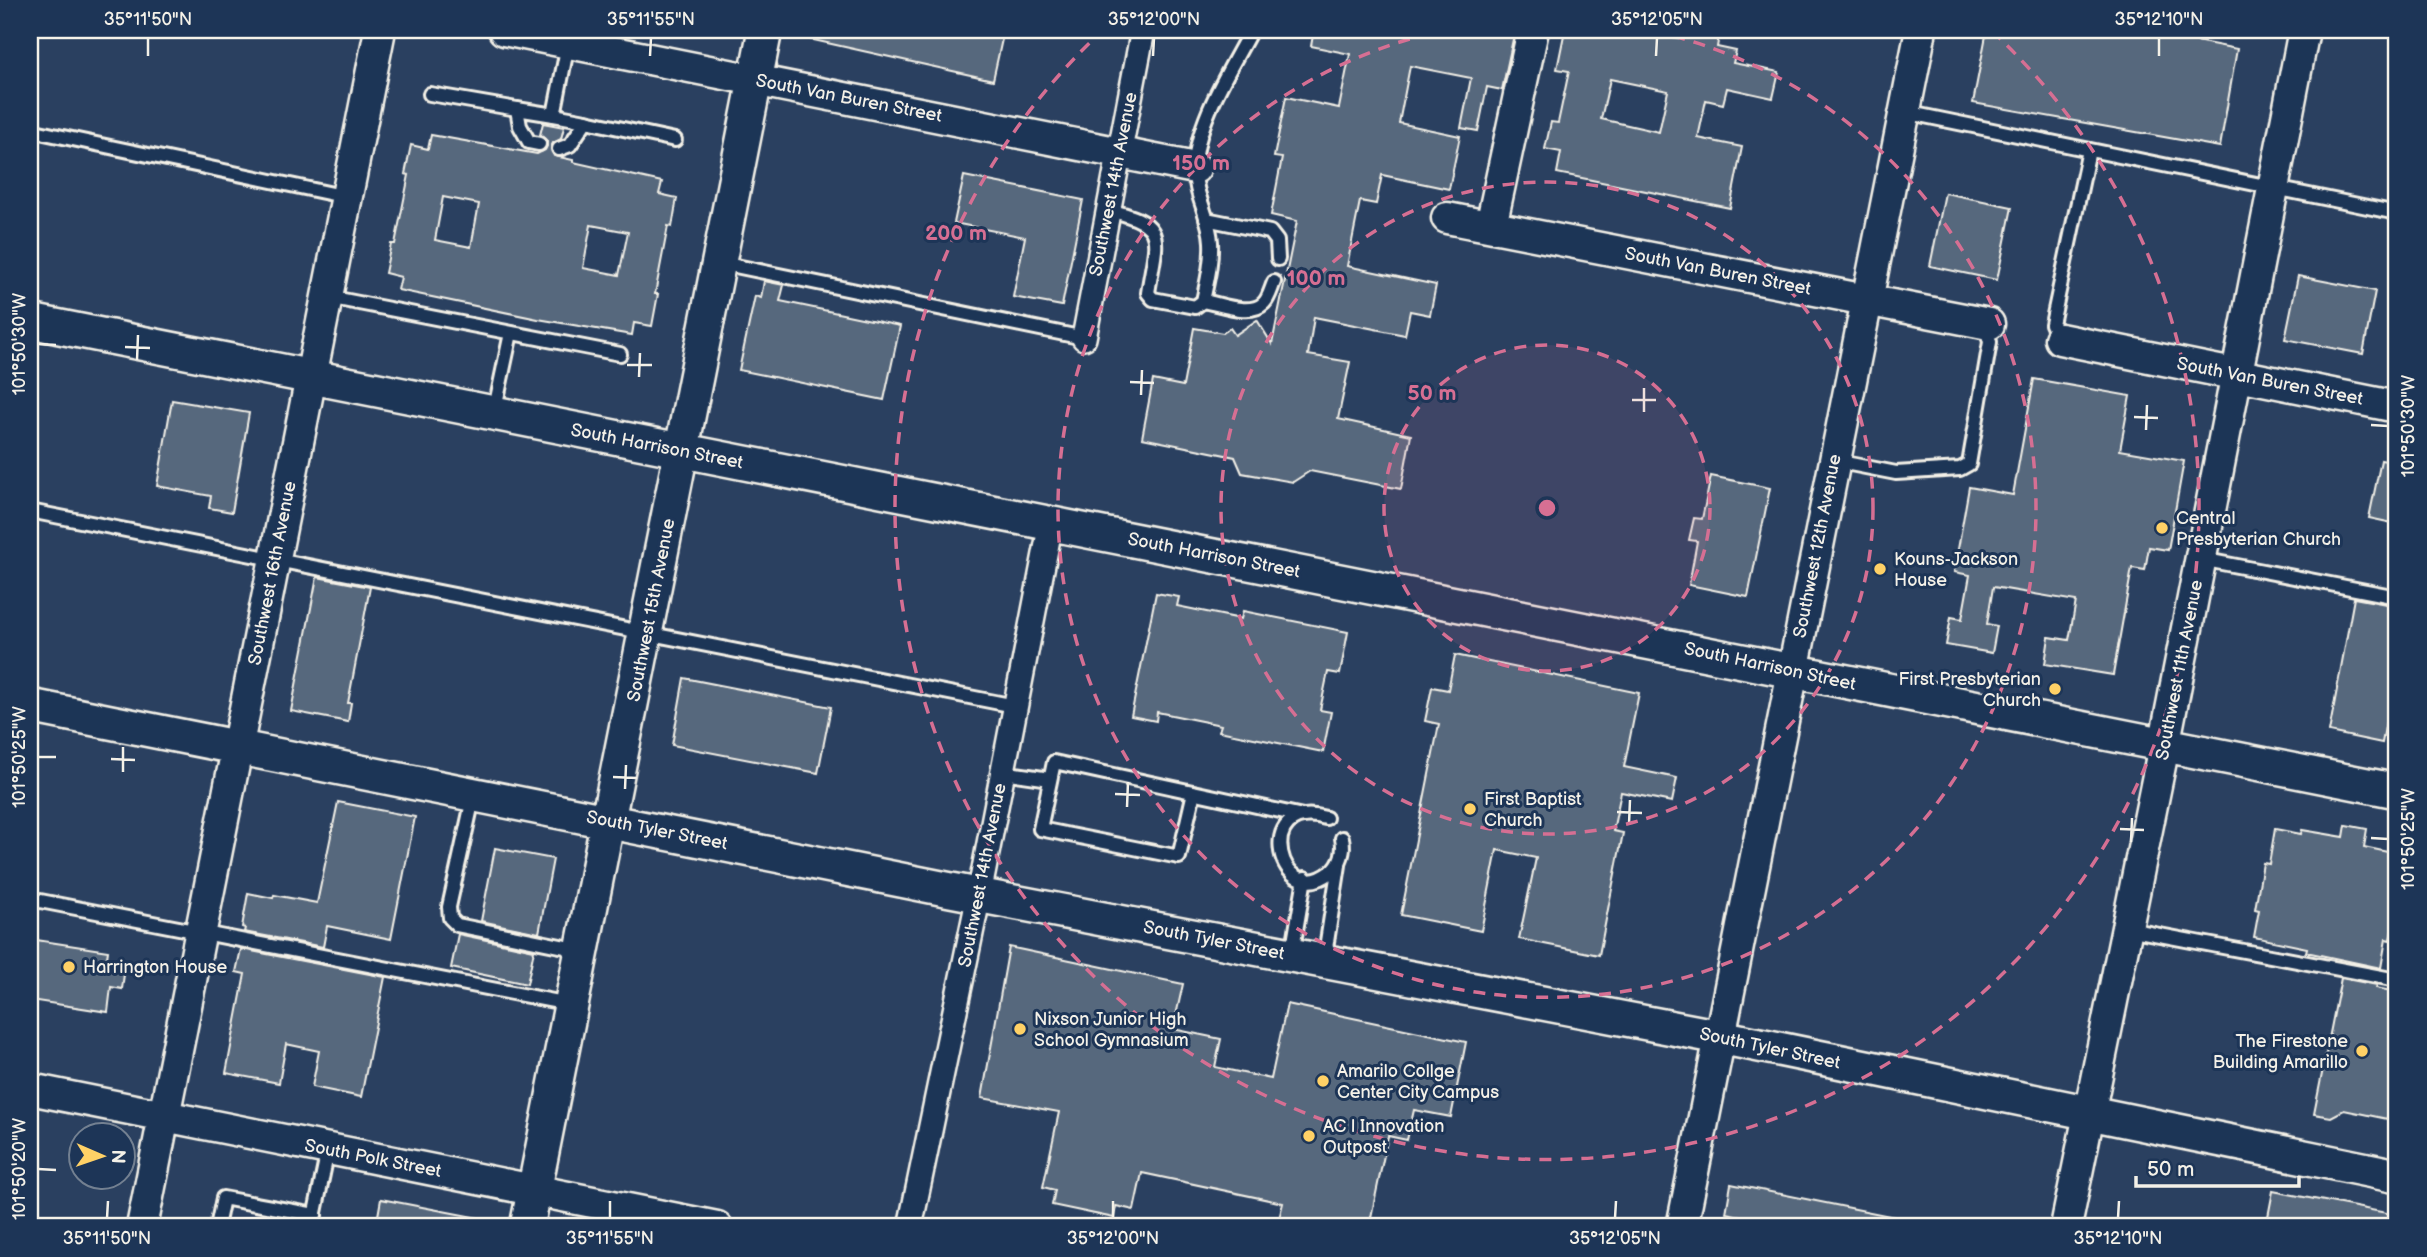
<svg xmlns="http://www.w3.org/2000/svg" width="2427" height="1257" font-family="'Balsamiq Sans',sans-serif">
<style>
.building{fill:#56677d;stroke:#f4f1e8;stroke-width:2;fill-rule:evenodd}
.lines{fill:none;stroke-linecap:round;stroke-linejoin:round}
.service-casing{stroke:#f4f1e8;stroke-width:18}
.minor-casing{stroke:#f4f1e8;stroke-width:28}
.tertiary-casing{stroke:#f4f1e8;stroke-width:35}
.secondary-casing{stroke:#f4f1e8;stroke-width:38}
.service{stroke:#1d3557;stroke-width:12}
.minor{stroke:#1d3557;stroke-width:23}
.tertiary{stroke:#1d3557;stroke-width:30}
.secondary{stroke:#1d3557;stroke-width:33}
.ticks{fill:none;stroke:#f4f1e8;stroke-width:2.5}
.ring{fill:none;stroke:#d66f93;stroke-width:3.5;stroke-dasharray:12 9}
.poi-dot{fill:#ffd166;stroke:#1d3557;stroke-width:2.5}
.labels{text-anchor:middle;stroke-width:6;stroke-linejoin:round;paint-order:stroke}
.street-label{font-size:18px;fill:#f4f1e8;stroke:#1d3557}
.poi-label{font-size:18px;fill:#f4f1e8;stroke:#1d3557;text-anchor:start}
.centre{fill:#d66f93;stroke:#1d3557;stroke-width:3.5}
.ring-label{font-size:21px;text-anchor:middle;font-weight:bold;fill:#d66f93;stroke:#1d3557;stroke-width:6;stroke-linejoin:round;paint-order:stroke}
.neatline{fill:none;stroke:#f4f1e8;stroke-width:2.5}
.ticks-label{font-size:18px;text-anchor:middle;fill:#f4f1e8}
</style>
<rect width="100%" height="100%" fill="#2a4060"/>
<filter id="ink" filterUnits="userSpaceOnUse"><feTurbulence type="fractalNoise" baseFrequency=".0143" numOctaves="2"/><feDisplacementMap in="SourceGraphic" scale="14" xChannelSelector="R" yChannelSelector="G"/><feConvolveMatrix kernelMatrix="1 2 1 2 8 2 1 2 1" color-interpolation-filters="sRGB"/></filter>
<g filter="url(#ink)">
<!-- building -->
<g class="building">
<path d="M801 30H1004L993 80 800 37Z"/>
<path d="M1314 30H1515L1502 90 1487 87 1478 131 1461 128 1471 78 1410 66 1399 123 1460 136 1449 189 1382 175 1376 204 1360 201 1347 266 1436 285 1430 315 1410 311 1405 335 1314 317 1308 355 1350 362 1338 419 1411 435 1401 489 1310 471 1293 482 1242 473 1235 457 1142 438 1153 380 1183 386 1194 328 1223 333 1230 328 1235 335 1257 320 1272 344 1297 221 1271 215 1282 158 1274 157 1286 97 1339 108 1350 54 1311 46Z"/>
<path d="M1565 30H1639L1678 38 1680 30H1720L1717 47 1736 51 1733 63 1779 72 1773 98 1727 88 1723 104 1706 100 1698 138 1742 147 1730 208 1557 173 1561 152 1545 149 1551 122 1558 123 1569 71 1557 69ZM1610 79 1668 91 1659 132 1601 119Z"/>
<path d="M1987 30H2140L2237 49 2220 147 1973 103Z"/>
<path d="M543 123 564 127 561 139 553 143 551 147 554 156 573 160V162L662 182 659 194 677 198 672 227 668 226 655 294H658L652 326 634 323 632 335 538 319 398 290 401 277 385 273 391 244H395L409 175 405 174 411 145 428 149 431 135 537 154 545 150 547 146V141L540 135ZM443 197 479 204 471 247 435 240ZM591 225 628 232 619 275 583 268Z"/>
<path d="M964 176 1083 200 1062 306 1013 297 1025 237 954 223Z"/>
<path d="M1945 193 2012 207 1997 280 1930 266Z"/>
<path d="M2298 276 2375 291 2363 354 2285 339Z"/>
<path d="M764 281 784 285 780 301 900 326 884 400 739 370 755 296 761 298Z"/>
<path d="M2034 379 2130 396 2120 450 2184 461 2168 550 2149 547 2145 570 2132 568 2113 675 2045 664 2049 637 2069 640 2076 601 1993 587 1987 624 1997 626 1992 653 1946 645 1951 617 1962 619 1970 575 1954 572 1969 487 2013 495Z"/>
<path d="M172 400 249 413 232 512 209 508 211 496 157 486Z"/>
<path d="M2381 460 2397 463V524L2369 518Z"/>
<path d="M1711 476 1770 488 1748 597 1689 585 1697 541 1689 540 1694 518 1702 519Z"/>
<path d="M317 577 370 587 348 703H351L348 722 291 711Z"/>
<path d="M1156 593 1179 597 1177 606 1241 619 1243 611 1348 632 1340 674 1328 672 1320 710 1331 712 1323 752 1219 731 1221 725 1157 712 1156 721 1131 716Z"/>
<path d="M2354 598 2397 606V680L2394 679 2382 743 2329 732Z"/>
<path d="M1455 655 1639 693 1624 767 1677 778 1672 802 1621 792 1613 831 1623 833 1599 955 1519 939 1536 858 1497 850 1481 931 1401 915 1439 724 1425 721 1432 687 1448 690Z"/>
<path d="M684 678 831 707 818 773 672 745Z"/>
<path d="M338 802 415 817 391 939 327 926 323 947 244 932 245 928 242 927 248 893 273 898 274 895 317 903Z"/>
<path d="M2346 825 2367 829 2364 847 2397 854V906L2390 940 2386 939 2381 968 2306 952 2307 948 2254 937 2259 910 2255 909 2263 863 2269 864 2275 829 2301 834 2302 830 2344 837Z"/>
<path d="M495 848 553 859 539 933 481 921Z"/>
<path d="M458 934 534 950 527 984 451 968Z"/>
<path d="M30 939 108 951 106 964 125 967 122 989 111 987 108 1012 30 1000Z"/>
<path d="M1009 947 1183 984 1173 1029 1221 1039 1215 1067 1271 1079 1287 1004 1466 1042 1451 1117 1414 1110 1407 1140 1388 1136 1369 1227H1277L1283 1203 1142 1173 1134 1210 1116 1206 1114 1218 1052 1205 1055 1190 1043 1187 1059 1112 982 1098Z"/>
<path d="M241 949 385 977 361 1097 312 1087 319 1051 286 1044 279 1083 226 1073 245 974 236 972Z"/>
<path d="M2341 978 2377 985 2376 988 2397 992V1121L2344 1110 2331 1117 2314 1114Z"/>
<path d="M1731 1184 1905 1219 1904 1227H1794L1726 1213Z"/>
<path d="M2273 1191 2397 1215V1227H2266Z"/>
<path d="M381 1199 484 1219 483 1227H376Z"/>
</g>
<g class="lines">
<defs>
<g id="service">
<path d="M430 94 517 109"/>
<path d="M1905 112 2397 213"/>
<path d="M554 115 586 121 570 145 559 149"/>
<path d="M586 121 675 140"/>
<path d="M30 130 347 197"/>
<path d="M539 144 529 142 520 126 517 109 554 115 568 44"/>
<path d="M1108 210C1170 224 1156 239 1148 293L1153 299 1195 307 1203 301C1207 282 1212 262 1211 242 1210 217 1194 194 1195 169 1195 123 1230 70 1251 30"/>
<path d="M1206 219 1270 232 1277 241 1278 259"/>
<path d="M721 263 1084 338"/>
<path d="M328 297 620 354"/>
<path d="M1203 301C1221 304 1250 317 1264 303 1269 298 1271 289 1274 282"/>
<path d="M2059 339 2052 324 2089 150"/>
<path d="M494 413 511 333"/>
<path d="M1835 461 1896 473 1960 469 1969 464 1990 342 1985 324"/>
<path d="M30 511 1015 706"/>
<path d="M2201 559 2397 597"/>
<path d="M1002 772 1050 779"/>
<path d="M1194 792 1179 857 1040 829 1054 762 1303 816"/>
<path d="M474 794 449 907 450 918 457 925 580 950"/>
<path d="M1326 818C1251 798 1280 912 1331 872 1341 864 1345 851 1342 838"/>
<path d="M30 899 569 1004"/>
<path d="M2128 929 2397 980"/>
<path d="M1292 954 1305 878"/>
<path d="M1324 961 1339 865"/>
<path d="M1684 1223 1707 1227"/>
<path d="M217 1227 223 1198 315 1215"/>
<path d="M312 1227 328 1150"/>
</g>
<g id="minor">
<path d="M1084 338 1143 30"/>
<path d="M910 1227 979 895 1051 523"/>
</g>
<g id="tertiary">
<path d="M504 30 1195 168"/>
<path d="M1447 218 1989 324"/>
<path d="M1491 226 1533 30"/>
<path d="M2060 339 2397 407"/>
<path d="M30 1089 717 1227"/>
<path d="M142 1227 380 30"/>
<path d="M1682 1227 1921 30"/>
<path d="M2066 1227 2164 746 2304 30"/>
</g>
<g id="secondary">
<path d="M30 321 2397 791"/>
<path d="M30 706 951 890 1720 1037 2397 1176"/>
<path d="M527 1227 765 30"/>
</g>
</defs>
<!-- service casing -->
<use href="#service" class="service-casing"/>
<!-- minor casing -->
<use href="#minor" class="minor-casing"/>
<!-- tertiary casing -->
<use href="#tertiary" class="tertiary-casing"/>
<!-- secondary casing -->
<use href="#secondary" class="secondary-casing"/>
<!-- service -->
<use href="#service" class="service"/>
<!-- minor -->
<use href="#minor" class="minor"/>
<!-- tertiary -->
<use href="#tertiary" class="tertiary"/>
<!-- secondary -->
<use href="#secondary" class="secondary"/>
</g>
</g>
<!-- ticks -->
<path class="ticks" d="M148 56V38M650 56 651 38M1153 56 1154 38M1656 56 1657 38M2159 56V38M38 344 56 345M125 347 150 348M137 360 138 335M627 365H652M639 377 640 353M1130 382 1154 383M1141 395 1142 370M1632 400H1656M1644 412V388M2134 417 2158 418M2371 425 2388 426M2146 430 2147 405M38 757H56M111 759 135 760M123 772V747M613 777 637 778M625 789 626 765M1115 794 1140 795M1127 807 1128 782M1617 812 1642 813M1629 824 1630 800M2120 829 2144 830M2371 838 2388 839M2131 842 2132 818M38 1169 56 1170M107 1218 108 1201M610 1218V1201M1113 1218V1201M1615 1218 1616 1201M2118 1218 2119 1201"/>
<!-- distance rings -->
<circle cx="1547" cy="508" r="163" fill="#d66f93" fill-opacity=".12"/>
<g class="ring">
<circle cx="1547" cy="508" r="163"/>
<circle cx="1547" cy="508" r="326"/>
<path d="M1653 31A489 489 0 1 1 1441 31"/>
<path d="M1992 31A652 652 0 1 1 1102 31"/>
</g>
<!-- markers -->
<g class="poi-dot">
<circle cx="2162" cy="528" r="7"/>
<circle cx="1880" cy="569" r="7"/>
<circle cx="2055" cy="689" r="7"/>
<circle cx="1470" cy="809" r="7"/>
<circle cx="69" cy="967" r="7"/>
<circle cx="1020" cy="1029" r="7"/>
<circle cx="2362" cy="1051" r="7"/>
<circle cx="1323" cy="1081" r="7"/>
<circle cx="1309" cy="1136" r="7"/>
</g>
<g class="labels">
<!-- street labels -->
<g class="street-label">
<text transform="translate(849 98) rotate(11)" y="6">South Van Buren Street</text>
<text transform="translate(1113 184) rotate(-79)" y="6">Southwest 14th Avenue</text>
<text transform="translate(1718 271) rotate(11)" y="6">South Van Buren Street</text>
<text transform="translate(2270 381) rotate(11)" y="6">South Van Buren Street</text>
<text transform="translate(657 446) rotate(11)" y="6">South Harrison Street</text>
<text transform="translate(1817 546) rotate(-79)" y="6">Southwest 12th Avenue</text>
<text transform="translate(1214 555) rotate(11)" y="6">South Harrison Street</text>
<text transform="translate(272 573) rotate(-79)" y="6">Southwest 16th Avenue</text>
<text transform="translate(651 610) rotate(-79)" y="6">Southwest 15th Avenue</text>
<text transform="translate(1770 666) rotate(12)" y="6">South Harrison Street</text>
<text transform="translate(2179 670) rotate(-79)" y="6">Southwest 11th Avenue</text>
<text transform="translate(657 830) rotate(11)" y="6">South Tyler Street</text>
<text transform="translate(982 875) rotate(-79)" y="6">Southwest 14th Avenue</text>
<text transform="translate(1214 940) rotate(11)" y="6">South Tyler Street</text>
<text transform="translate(1770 1048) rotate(12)" y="6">South Tyler Street</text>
<text transform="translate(373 1158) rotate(11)" y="6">South Polk Street</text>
</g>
<!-- poi labels -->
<g class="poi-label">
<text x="2176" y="524">Central<tspan x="2176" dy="21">Presbyterian Church</tspan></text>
<text x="1894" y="565">Kouns-Jackson<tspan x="1894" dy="21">House</tspan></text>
<text x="2041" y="685" text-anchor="end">First Presbyterian<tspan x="2041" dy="21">Church</tspan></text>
<text x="1484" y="805">First Baptist<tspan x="1484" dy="21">Church</tspan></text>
<text x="83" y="973">Harrington House</text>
<text x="1034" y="1025">Nixson Junior High<tspan x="1034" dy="21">School Gymnasium</tspan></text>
<text x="2348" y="1047" text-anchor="end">The Firestone<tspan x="2348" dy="21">Building Amarillo</tspan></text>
<text x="1337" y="1077">Amarilo Collge<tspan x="1337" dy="21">Center City Campus</tspan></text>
<text x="1323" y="1132">AC | Innovation<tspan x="1323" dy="21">Outpost</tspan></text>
</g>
</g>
<circle cx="1547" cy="508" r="10" class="centre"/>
<g class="ring-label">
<text x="1201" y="170">150 m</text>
<text x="956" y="240">200 m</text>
<text x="1316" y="285">100 m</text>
<text x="1432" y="400">50 m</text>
</g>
<!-- margin -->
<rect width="2427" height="1257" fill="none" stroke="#1d3557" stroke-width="77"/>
<!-- north arrow -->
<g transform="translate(102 1156) rotate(92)"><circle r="33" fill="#1d3557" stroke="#738091" stroke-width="2"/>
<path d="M0-5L12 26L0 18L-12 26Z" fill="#ffd166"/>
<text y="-10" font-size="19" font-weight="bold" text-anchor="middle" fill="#f4f1e8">N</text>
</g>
<!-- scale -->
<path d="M2136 1176v10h163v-10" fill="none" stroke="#f4f1e8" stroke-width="3.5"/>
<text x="2147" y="1176" font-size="21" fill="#f4f1e8" stroke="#1d3557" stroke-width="5" paint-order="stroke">50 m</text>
<rect x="38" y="38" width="2350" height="1180" class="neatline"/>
<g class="ticks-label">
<text x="148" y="25">35°11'50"N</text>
<text x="651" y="25">35°11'55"N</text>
<text x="1154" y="25">35°12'00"N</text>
<text x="1657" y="25">35°12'05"N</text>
<text x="2159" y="25">35°12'10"N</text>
<text transform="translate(19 344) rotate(-90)" y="6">101°50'30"W</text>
<text transform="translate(2408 426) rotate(-90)" y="6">101°50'30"W</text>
<text transform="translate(19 757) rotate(-90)" y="6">101°50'25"W</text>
<text transform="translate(2408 839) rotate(-90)" y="6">101°50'25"W</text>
<text transform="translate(19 1169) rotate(-90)" y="6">101°50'20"W</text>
<text x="107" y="1244">35°11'50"N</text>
<text x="610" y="1244">35°11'55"N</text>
<text x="1113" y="1244">35°12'00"N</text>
<text x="1615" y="1244">35°12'05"N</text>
<text x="2118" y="1244">35°12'10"N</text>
</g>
</svg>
